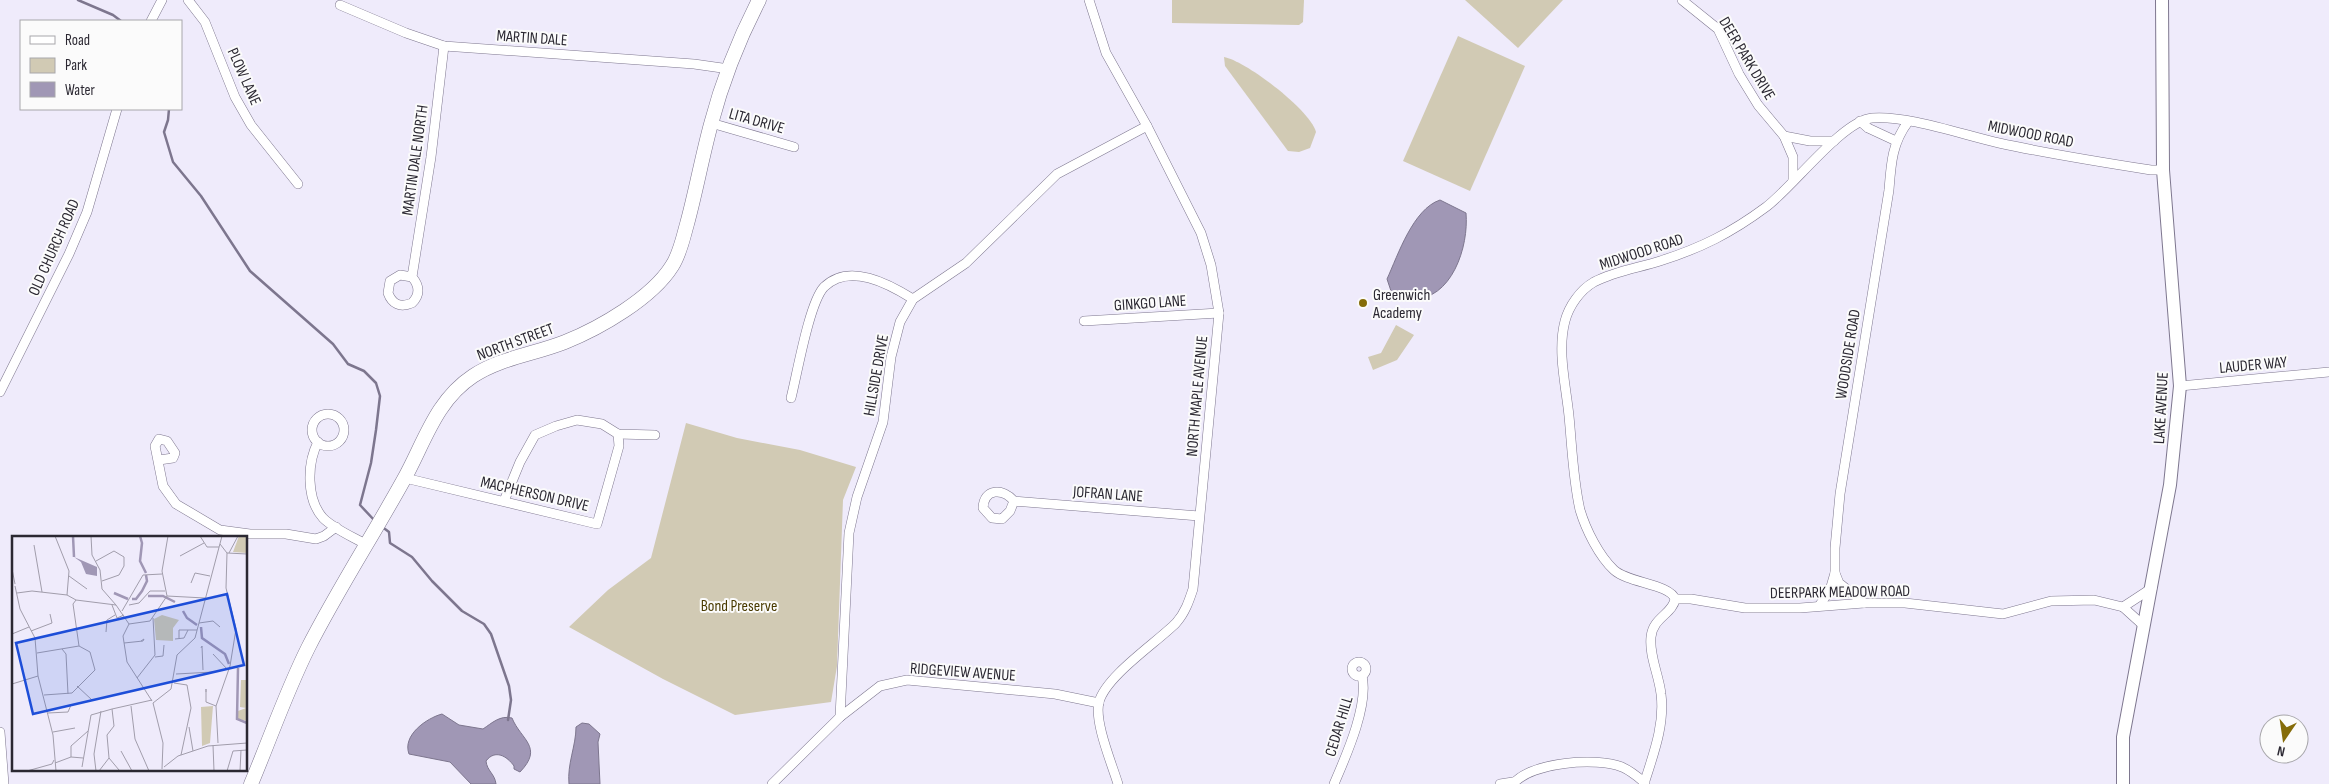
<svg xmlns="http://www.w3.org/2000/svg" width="2329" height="784" font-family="'Sofia Sans Condensed',sans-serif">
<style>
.green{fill:#d1cab4}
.water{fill:#a097b5;stroke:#7d768e}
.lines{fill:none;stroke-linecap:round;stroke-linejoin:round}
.stream{stroke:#7d768e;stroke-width:2.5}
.street-casing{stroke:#7e778f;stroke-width:10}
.secondary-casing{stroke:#7e778f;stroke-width:14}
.primary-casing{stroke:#7e778f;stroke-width:15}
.street{stroke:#fff;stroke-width:9}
.secondary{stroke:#fff;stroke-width:12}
.primary{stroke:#fff;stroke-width:14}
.poi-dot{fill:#856c09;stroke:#fbfbfb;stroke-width:2}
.labels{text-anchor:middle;stroke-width:4;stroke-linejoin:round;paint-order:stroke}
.street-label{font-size:16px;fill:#2b2832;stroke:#fbfbfb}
.poi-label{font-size:16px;fill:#2b2832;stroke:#fbfbfb;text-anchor:start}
.park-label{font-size:16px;fill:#493a00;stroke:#fbfbfb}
.inset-river{fill:none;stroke:#a097b5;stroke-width:2.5}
.inset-road{fill:none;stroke:#a19dab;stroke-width:1}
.view{fill:#1d4ed8;fill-opacity:0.15;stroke:#1d4ed8;stroke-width:2.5}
.inset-edge{fill:none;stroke:#2b2832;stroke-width:2.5}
</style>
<rect width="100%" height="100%" fill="#efebfb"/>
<!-- green -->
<g class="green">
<path d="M1172 0H1304L1303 22 1299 25 1172 23Z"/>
<path d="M1465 0H1563L1518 48Z"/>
<path d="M1458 36 1525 66 1470 191 1403 161Z"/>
<path d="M1224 57C1246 61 1310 110 1316 132L1310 148 1299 152 1288 151 1225 66Z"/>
<path d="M1396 325 1414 335 1397 360 1373 370 1368 357 1381 353Z"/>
<path d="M686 423 737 438 800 450 856 467 843 500 837 666 831 702 735 715 663 679 569 627 608 590 651 558Z"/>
</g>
<!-- water -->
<g class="water">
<path d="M1440 200 1466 213C1469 246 1452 301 1411 299 1405 298 1398 296 1392 294L1387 279C1398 255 1413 209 1440 200Z"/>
<path d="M442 714 459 725 483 729C492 723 500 715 512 718 521 740 544 747 520 772L514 769V766C507 756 495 749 486 761 487 771 495 774 496 784H471L450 762 409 754C402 735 427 718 442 714Z"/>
<path d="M582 723 589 724 600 734 598 742 600 784H569C567 764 576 746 576 727Z"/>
</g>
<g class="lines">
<!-- stream -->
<g class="stream">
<path d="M78 0 113 15 121 21"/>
<path d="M169 109 168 120 164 132 173 162 201 196 250 271 333 344 348 364 364 371 376 383 380 396 376 430 371 463 360 505 375 521"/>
<path d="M381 526 389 532 390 543 412 557 432 581 462 611 484 624 491 634 509 686 511 700 508 720"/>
</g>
<defs>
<g id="street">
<path d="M188 0 205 22 235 97 251 125 298 184"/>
<path d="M1089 0 1106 53 1147 126 1201 233 1211 265 1219 313 1193 589C1189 601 1185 613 1176 623 1156 643 1106 676 1099 702 1094 722 1112 764 1118 784"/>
<path d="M1682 0 1718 29 1739 74 1758 105 1784 136 1793 157V181"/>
<path d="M340 5 406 33 444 46 694 64 729 69"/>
<path d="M151 21 162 0"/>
<path d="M1860 121 1868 128 1896 141"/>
<path d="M711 123 794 147"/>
<path d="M1784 136 1810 141H1834"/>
<path d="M412 277 400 275 390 281 388 293C392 304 400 308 412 303 420 295 420 286 412 277L431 157 444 46"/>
<path d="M1084 321 1219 313"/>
<path d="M2180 386 2329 372"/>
<path d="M0 392 69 254 87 212 117 109"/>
<path d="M791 398C797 375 809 303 824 287 849 262 889 284 913 299"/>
<circle cx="328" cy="430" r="16"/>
<path d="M318 442C307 463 306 499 323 518 334 529 353 537 367 545"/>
<path d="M159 460 173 458 175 453 167 441 159 439 155 446 163 486 176 504 220 530 250 534H286L316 539 324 536 336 527"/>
<path d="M405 478 597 524 619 446 618 434"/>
<path d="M504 501 520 462 535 435 556 426 577 420 602 424 618 434 655 435"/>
<path d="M1014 501 1010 511 1002 519 992 518 983 508C984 488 1003 488 1014 501L1199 516"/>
<path d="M1675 599H1691L1745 608H1800L1864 603H1905L2003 614 2051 601 2094 600 2123 607 2144 626"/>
<path d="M1864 603 1839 583 1835 573V548L1840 494 1889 190C1891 164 1892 143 1908 122"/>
<path d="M1819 606 1830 590 1835 573"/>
<path d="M2123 607 2152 588"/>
<circle cx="1359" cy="669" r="7"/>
<path d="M840 717 849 533 857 497 883 422 891 357 900 322 913 299 966 263 1057 174 1147 126"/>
<path d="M0 732 4 784"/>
<path d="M772 784 840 717 880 686 907 680 1055 694 1099 703"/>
<path d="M1334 784C1346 756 1369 705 1362 676"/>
<path d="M1500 784 1513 782"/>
<path d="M1513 784C1532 762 1596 757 1622 767 1631 771 1637 776 1645 783"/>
<path d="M1644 784C1653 755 1665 725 1661 694 1659 675 1649 656 1651 637 1653 617 1673 614 1675 599 1670 584 1628 583 1614 570 1599 556 1586 530 1580 510 1573 479 1572 447 1569 416 1566 386 1557 351 1565 321 1569 306 1580 290 1594 282 1615 271 1638 268 1660 261 1701 248 1731 233 1766 207 1793 187 1842 121 1872 118 1907 115 1963 135 1999 143 2049 154 2100 162 2151 170H2163"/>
</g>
<path id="secondary" d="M2123 784V737L2170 485 2180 386 2163 170 2162 0"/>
<path id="primary" d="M251 784C270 739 286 692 308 648 337 591 372 537 403 481 424 444 435 401 473 376 500 358 535 354 565 342 600 328 652 298 672 266 680 254 683 238 687 224 696 191 702 157 711 124 722 82 739 39 759 0"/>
</defs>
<!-- street casing -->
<use href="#street" class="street-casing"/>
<!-- secondary casing -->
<use href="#secondary" class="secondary-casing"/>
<!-- primary casing -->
<use href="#primary" class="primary-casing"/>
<!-- street -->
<use href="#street" class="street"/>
<!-- secondary -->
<use href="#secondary" class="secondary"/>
<!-- primary -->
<use href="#primary" class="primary"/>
</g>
<!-- markers -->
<circle class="poi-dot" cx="1363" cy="303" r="5"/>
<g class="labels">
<!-- street labels -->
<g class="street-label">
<text transform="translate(532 37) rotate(4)" y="6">MARTIN DALE</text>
<text transform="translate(1748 58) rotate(59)" y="6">DEER PARK DRIVE</text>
<text transform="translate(245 76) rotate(66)" y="6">PLOW LANE</text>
<text transform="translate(757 120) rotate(16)" y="6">LITA DRIVE</text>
<text transform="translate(2031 133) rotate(11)" y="6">MIDWOOD ROAD</text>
<text transform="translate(414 160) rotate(-82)" y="6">MARTIN DALE NORTH</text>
<text transform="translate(53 247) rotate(-66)" y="6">OLD CHURCH ROAD</text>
<text transform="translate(1641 251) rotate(-18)" y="6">MIDWOOD ROAD</text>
<text transform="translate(1150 302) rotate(-4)" y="6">GINKGO LANE</text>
<text transform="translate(515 341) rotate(-20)" y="6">NORTH STREET</text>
<text transform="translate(1847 354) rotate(-81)" y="6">WOODSIDE ROAD</text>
<text transform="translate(2253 364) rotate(-5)" y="6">LAUDER WAY</text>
<text transform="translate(875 375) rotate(-80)" y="6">HILLSIDE DRIVE</text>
<text transform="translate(1196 396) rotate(-85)" y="6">NORTH MAPLE AVENUE</text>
<text transform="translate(2160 408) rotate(-87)" y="6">LAKE AVENUE</text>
<text transform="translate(535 493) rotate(13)" y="6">MACPHERSON DRIVE</text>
<text transform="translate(1108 493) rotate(4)" y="6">JOFRAN LANE</text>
<text transform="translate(1840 591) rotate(-1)" y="6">DEERPARK MEADOW ROAD</text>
<text transform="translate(963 671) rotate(4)" y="6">RIDGEVIEW AVENUE</text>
<text transform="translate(1338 726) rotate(-73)" y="6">CEDAR HILL</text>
</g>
<!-- poi labels -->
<g class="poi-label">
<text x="1373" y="300">Greenwich<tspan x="1373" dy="18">Academy</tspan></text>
</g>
<!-- park labels -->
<g class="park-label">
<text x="739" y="611">Bond Preserve</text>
</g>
</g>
<!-- overview -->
<g transform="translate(12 536)">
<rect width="235" height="235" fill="#efebfb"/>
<path d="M227 0H235V17L221 16ZM150 79 167 84 161 92V105L144 104 142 83ZM229 144H235V185L226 183V175L234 172 228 171ZM201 170 198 207 190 210 189 171Z" fill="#d1cab4"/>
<path d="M62 21 85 31V40L74 38 69 26Z" fill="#a097b5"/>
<path class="inset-river" d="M61 0 62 21M128 0 130 7 128 25 134 37M102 57 116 63M136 60H151L163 66M120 63H124L130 55 135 45 134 39M171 75 175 82 185 89M189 91 190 102 213 118 217 128M226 132 225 183 235 187"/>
<path class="inset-road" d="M43 0 57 35 55 59M79 0 80 19 88 34 90 53 104 69M188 0 195 11H207M208 8 215 17 235 18M22 9 30 56M217 17 226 0M168 20 192 7M84 25 102 15 112 21V30L107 39 90 45M0 33 3 48M57 40 75 53M179 47 183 37 198 40M3 50 8 73 23 102 26 140 41 199 44 235M5 57 20 55 55 59 64 64 104 69 117 88M155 60 193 62M100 69 105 82 112 79M117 69 127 67 138 55H153M110 75 131 39 150 38M187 87 201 85 208 91M117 88 138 85 155 60 150 35 156 0M117 88 111 100 115 126 140 165M19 95 40 87 38 78M94 96 95 84 103 79M0 98 17 91M167 102V94H185M163 103 172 102 176 94M112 107 131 105 132 103 129 105M189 112 190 110 191 134M50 113 54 118 56 158M25 117 67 110M201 118 216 134M143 121 151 120 152 109M164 138 201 136M125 142 143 119 141 82M162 147 175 149 179 172 169 219M0 148 26 140M65 150 80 164M194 156V153V166L204 170M32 159 60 157 83 134 78 116 67 110 61 68 64 64M119 170 123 203 137 235M36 177 56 176 59 169M177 191 181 215M41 196 63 192M206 207 204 170 218 130 224 93 214 52 215 17M201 209 202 235M109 215 120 235M59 221V210L76 195M43 227 59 221 71 222M70 231 79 179 100 173M152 231 166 220 196 210 235 207M150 233 151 207 141 167 159 153 165 119 183 102 210 0M107 234 97 222 95 199 102 190 100 173 140 164M15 235 40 228 42 224M84 235 82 218 89 175M87 235 97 222M215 235 221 215 235 214M228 235 229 214"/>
<path class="view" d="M215 58 232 129 21 178 4 107Z"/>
<rect width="235" height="235" class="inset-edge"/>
</g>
<!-- legend -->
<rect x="20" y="20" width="162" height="90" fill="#fbfbfb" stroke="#a8a7ab"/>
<rect x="30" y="36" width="25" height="8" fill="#ffffff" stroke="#a8a7ab"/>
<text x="65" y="45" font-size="15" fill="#2b2832">Road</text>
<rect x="30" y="58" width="25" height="15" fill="#d1cab4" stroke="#a8a7ab"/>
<text x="65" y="70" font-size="15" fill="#2b2832">Park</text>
<rect x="30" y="82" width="25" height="15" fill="#a097b5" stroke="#a8a7ab"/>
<text x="65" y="95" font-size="15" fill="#2b2832">Water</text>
<!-- north arrow -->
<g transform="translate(2284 739) rotate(193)"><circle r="24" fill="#fbfbfb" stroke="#a8a7ab"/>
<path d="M0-4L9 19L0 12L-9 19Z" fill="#856c09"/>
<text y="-8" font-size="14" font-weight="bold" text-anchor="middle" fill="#2b2832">N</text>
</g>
</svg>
